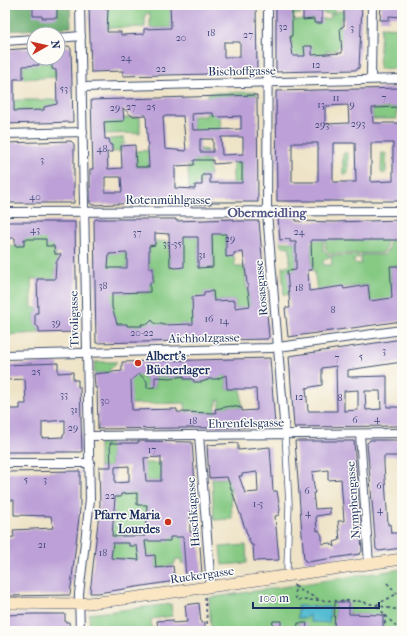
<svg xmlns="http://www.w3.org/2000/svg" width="407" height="636" font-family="'IM FELL French Canon',serif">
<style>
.green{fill:#85c983;stroke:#507c70}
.forest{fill:#6cad71;stroke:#446e68}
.water{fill:#54bcd1;stroke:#387698}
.building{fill:#bca0d7;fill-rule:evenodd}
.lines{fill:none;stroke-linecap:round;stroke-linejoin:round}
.pedestrian-casing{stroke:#3b4a6e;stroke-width:7}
.minor-casing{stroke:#3b4a6e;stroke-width:10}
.secondary-casing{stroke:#3b4a6e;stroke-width:12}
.path{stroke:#3b4a6e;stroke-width:1.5;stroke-dasharray:3 3;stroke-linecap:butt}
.pedestrian{stroke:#fff;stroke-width:5.5}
.minor{stroke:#fff;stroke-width:8}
.secondary{stroke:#fbe6c4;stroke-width:11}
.poi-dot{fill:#c8321e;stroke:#fdfcf7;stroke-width:1.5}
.labels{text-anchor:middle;stroke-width:3;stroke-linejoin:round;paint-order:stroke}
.number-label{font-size:10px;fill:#434b7c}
.street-label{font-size:12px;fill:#1b2f5e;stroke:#fdfcf7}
.poi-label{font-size:12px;font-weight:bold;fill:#1b2f5e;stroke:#fdfcf7;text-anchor:start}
.neighbourhood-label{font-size:13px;font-weight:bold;fill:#535788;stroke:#fdfcf7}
</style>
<rect width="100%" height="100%" fill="#fdfcf7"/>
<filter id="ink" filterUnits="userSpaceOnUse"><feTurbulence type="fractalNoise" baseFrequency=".025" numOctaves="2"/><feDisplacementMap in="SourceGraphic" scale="8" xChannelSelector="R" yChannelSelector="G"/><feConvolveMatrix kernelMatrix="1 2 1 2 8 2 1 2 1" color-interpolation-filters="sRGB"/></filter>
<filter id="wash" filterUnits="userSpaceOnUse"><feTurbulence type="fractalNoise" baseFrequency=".012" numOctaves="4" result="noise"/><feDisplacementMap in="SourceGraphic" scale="16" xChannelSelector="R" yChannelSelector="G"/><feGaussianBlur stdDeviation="0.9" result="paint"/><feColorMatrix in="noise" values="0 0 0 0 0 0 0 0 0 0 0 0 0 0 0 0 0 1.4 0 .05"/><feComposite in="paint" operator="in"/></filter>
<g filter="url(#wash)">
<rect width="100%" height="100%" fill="#eee3c6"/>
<!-- green -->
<g class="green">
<path d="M89 5H170L171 28H150V13L145 14V27L105 28 108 16 104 12H108V8H104V5Z"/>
<path d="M290 5H317L318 10 335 9V12L330 14 319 12 318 10 301 11V14H294V20L314 19 315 24H318L322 19H330V16L339 11H344V18L340 19 342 44 334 51H326V55L292 57Z"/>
<path d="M381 27 402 28V68L379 69Z"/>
<path d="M56 62 52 68 55 70 57 77 23 79V64Z"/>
<path d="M257 92V95L208 97V93Z"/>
<path d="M14 100H57L58 106 51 105 44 107V110L9 111 5 101Z"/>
<path d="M396 104H402V111L396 112 397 119H373L372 109 396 108Z"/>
<path d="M207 112H211L220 116 221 129 193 131 192 116H206Z"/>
<path d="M104 114 123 118 140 117V133L104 134Z"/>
<path d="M124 138 125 144H121V151L112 152 108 145 109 139Z"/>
<path d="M200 149 206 150 208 152 210 175H202V184L195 185V190H189L188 165 194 160H207V152H200Z"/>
<path d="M165 150 149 161V166L136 167 135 151Z"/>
<path d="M346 152 348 154V173L346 175 343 173V154Z"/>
<path d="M382 152 386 154V172L383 174 381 172Z"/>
<path d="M242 162V185H233V163Z"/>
<path d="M213 233 217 234 226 233V256H234L235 267H245L246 286 248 290 251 313 245 307 235 308V300L214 301 213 292H204L205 319 202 323 187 326 186 324H181V326L163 325 162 324 155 326 153 322 142 326 114 327 116 320 112 309 108 268 109 251 114 253H127V268H119V293H146L150 292V282H153V268H149V246L155 245V241L168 242 170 267H183V237H198V267H213L212 235H205Z"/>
<path d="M54 235 55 254H56L57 271H55V275L57 276V279H31L32 308H37L38 313H35V324L39 328V333L5 335V246H24V238L39 239Z"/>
<path d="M316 239 323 240V250L330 256 323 261V265H332L331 256 359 255V257L354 260V263L361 264V255H384L389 249V240H402V266H390L393 304 371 308 368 285 317 290 314 270H312L311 244Z"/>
<path d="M325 240H386V249L383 253 330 254 326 250Z"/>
<path d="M280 242H296V270L289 294 284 295 282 267 290 265V247L281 246Z"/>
<path d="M95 362H117L110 369V372L94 374Z"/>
<path d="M225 374 226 375 227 389H241L242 408H235L231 406 220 409V400H217V405H215L217 413 195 412V410L186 412 185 403 125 404 131 395 130 381 134 376H143V378L147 379V387H155V376L171 378 184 375V379H193L194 382H201Z"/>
<path d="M99 443H110L111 467H99Z"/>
<path d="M144 463H161V481H146Z"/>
<path d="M230 478 232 519 214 520 212 479Z"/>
<path d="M126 490 182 505 146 529 130 527 129 536H115V543H129V546H137L141 566 124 560V558L110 560 113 547 112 536H111L113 526H112L115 513H113L112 497H121V494Z"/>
<path d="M145 536 184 537 186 563H181V559H176L174 565 156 568 155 555 147 556Z"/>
<path d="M246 545 247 563 222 565 220 547Z"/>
<path d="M402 569V631H383V615L349 614V603L335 602 334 629 306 628V624L298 623V628L292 627V631H211L209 598Z"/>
<path d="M171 604 172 616 151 619 152 631H90L89 614Z"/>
</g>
<!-- forest -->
<path class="forest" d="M5 5H70L71 27 5 31Z"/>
<!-- water -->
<path class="water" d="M298 606 330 607 329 623 310 622V616H307V618H298Z"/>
<g id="blocks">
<!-- building -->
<g class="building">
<path d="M33 5H57V18H42V16H33Z"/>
<path d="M104 5V8H108L107 32H121V35L144 34V29L171 28 170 5H256L257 70 254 73 123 76V71L91 72 89 6ZM224 42H240V57H224Z"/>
<path d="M276 5H290L291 11H292V36H290L293 56H305L304 46H312V55L342 53 340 28 344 26V5H362L359 68 355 70 276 72Z"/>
<path d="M381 5H402V17L389 16V20H380Z"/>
<path d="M322 10V23H314V19L303 20V11Z"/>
<path d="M69 46 71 49 73 122 5 124V50L34 48V58H38L39 65 23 66V79H14V111L44 110V107L57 104 56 70 52 69V58H58V47Z"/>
<path d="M402 88V107L372 108 373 123H402V201H277L276 91ZM348 105 349 123 325 124V106ZM292 143H318V182H292ZM333 143H355L356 182H333ZM371 143H393V181L371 182Z"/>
<path d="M257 95 258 202H211V204L168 205 167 202 92 205 90 203V169H93L91 100ZM123 108 132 116 146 115 149 167H136L135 145 121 146 122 168 108 169 107 152H112V145H110L109 139H105L104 122 124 121ZM206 113H213V116L220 117 241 116V129L193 130 192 114ZM163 116H183L186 151 165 149ZM221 137H243V154L222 155ZM200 139H213V152H200ZM194 160H213V164L242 162V183H210V175H202V185H195V189L175 188V166L194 165ZM105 177H121L122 192H105Z"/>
<path d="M71 141 74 144V203H5V143Z"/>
<path d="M278 218H296V221L334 222 402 220V240H311L312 270H308L309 291 343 286 344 289 368 285 370 301 392 298 390 266H399L400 287H402V321L288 337 285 308H290L287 271 296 270V242H290V239L280 240Z"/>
<path d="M96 219H176V221L234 219V221H259L269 337 267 339 96 343 94 221ZM155 233 169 234 170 267 176 268 184 267V237H198V268L213 267 212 234H226V257L234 256V253L243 252 250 306 235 308V300L214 301 213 291 204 292V296L192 297 193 324 163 325 162 324H155L152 320 148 324H141L142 326H127V324H117L112 307V293L150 292V282H153V268H149V246L155 245ZM127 253V268H108L109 254Z"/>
<path d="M5 222H75L77 332 39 333V328L35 324V313H38L37 279H55L56 263 61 254H55L54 246H46V239H24V246H15V238H5Z"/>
<path d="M402 339V362L348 370V377L387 376V407H397L402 409V426L294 427 289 356ZM336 366 337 411H308L306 388 322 385V368ZM358 390V410L344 411V391ZM365 391H380L381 409 366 410Z"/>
<path d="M270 358 275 425 272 427 98 429 97 388H95L94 374 122 371V362ZM139 374 147 381V388L155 387V377L171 378 184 376V379H193L194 382H201L208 380V379H217L226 375 227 389H256L257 410 242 411V408L231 406 215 409 216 413 177 412V409L132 410 131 380Z"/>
<path d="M58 363V373L73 372V380H78V387H80L82 452H5V409H20V404H26L25 379 5 380V365ZM65 420V434H63V437L42 438V422Z"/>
<path d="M370 440H402V456H384V465L388 525 390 524 391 533H402V548L379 551 376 549 367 443Z"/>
<path d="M138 441 192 442 197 512 190 511V532H199L202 575 200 578 186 579 183 537H170V541H145L147 556 155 555 156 568 173 566 175 581 98 593H90L100 504 99 467H111L110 443H138ZM161 457V481H146L144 458ZM129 466V482L115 483V467ZM137 493V505H147L145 536H112L115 497H121V494ZM113 543H129V546H137L139 560 111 558Z"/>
<path d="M295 441H354L362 551 360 554 307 562 304 560ZM328 470V480L341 479 344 521H338L340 540 334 542 335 547 330 543 322 544V536L319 530 317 531 316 516 330 514V508L315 509 313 493H315L312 472Z"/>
<path d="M238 443V450L270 447 273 491H277L280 509 279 515 275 516 279 560 254 561 253 545H251L227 477 209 478 207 445ZM257 472 258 492 245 493 239 476H242V474Z"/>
<path d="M80 471V509L70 595 5 596V538L14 537 13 530 53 528 51 516 14 515V500H5V472Z"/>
<path d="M335 602H349V614L383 615V631H334Z"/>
<path d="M199 603 201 623 205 622V631H158L157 621 173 620V623L187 622 185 605Z"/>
<path d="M34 614H65V622H69L70 631H5V615Z"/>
<path d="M273 621H281V631H271Z"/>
<path d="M298 623H307L306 631H297Z"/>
</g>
</g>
</g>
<g filter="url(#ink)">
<use href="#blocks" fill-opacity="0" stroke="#3b4a6e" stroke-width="1"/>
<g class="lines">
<defs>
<path id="pedestrian" d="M285 434 289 504 287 568"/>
<g id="minor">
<path d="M268 5 267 212 285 434"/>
<path d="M58 38 81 36"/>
<path d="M5 41 34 39"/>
<path d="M371 79 372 5"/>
<path d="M82 87 402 79"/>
<path d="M5 134 83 132"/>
<path d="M5 212 402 211"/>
<path d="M5 355 271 348 402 330"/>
<path d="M360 434 369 564"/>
<path d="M199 435 211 587"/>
<path d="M90 436 402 433"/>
<path d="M5 463H90"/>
<path d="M80 631 79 594 90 499 80 5"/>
</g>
<path id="secondary" d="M5 603 79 604 125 599 402 559"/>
</defs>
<!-- pedestrian casing -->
<use href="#pedestrian" class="pedestrian-casing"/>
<!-- minor casing -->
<use href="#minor" class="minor-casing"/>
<!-- secondary casing -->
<use href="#secondary" class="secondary-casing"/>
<!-- path -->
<g class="path">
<path d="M387 583 402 599"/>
<path d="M294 584 296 600 358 601 393 609H402"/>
<path d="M295 586 298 589 320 600"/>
<path d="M205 597 208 631"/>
<path d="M385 615V631"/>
<path d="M400 631 376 605 402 591"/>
</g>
<!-- pedestrian -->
<use href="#pedestrian" class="pedestrian"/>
<!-- minor -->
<use href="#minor" class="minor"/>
<!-- secondary -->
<use href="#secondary" class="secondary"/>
</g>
</g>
<!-- markers -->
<g class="poi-dot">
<circle cx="138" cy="363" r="4"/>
<circle cx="168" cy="522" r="4"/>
</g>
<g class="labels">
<!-- number labels -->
<g class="number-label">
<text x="283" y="30">32</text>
<text x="352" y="31">3</text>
<text x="211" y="36">18</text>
<text x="248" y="38">27</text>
<text x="181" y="41">20</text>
<text x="126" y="61">24</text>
<text x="316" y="68">12</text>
<text x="161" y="72">22</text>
<text x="64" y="92">53</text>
<text x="336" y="101">11</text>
<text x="384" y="101">7</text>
<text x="321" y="108">13</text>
<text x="352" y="108">9</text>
<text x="131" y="110">27</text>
<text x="151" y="110">25</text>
<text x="115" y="111">29</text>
<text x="358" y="127">293</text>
<text x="322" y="128">293</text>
<text x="102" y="152">48</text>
<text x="42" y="163">3</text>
<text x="35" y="200">40</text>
<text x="35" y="233">43</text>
<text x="299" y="235">24</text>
<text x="137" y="236">37</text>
<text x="230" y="242">29</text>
<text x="172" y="247">33-35</text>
<text x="202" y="258">31</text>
<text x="103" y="289">38</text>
<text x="299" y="291">18</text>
<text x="333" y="313">8</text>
<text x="209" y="322">16</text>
<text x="224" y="324">14</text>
<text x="56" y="326">39</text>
<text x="142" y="336">20-22</text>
<text x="384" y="354">3</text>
<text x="361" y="360">5</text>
<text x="337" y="361">7</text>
<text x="36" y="375">25</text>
<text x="64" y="398">33</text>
<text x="299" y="400">12</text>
<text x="340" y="401">8</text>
<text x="105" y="404">30</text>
<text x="74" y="413">31</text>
<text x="377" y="422">4</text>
<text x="355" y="423">6</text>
<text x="193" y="424">18</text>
<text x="73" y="431">29</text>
<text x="152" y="453">17</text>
<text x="26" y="483">5</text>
<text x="45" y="483">3</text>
<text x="379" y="489">6</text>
<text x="307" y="494">6</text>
<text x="110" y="499">22</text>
<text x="258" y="507">1-3</text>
<text x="380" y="513">4</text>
<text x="308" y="516">4</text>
<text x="42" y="548">21</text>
<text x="103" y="556">18</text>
</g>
<!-- street labels -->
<g class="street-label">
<text transform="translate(242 71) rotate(-1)" y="4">Bischoffgasse</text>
<text x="168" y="204">Rotenmühlgasse</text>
<text transform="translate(261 288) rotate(-95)" y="4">Rosasgasse</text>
<text transform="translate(74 319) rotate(-91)" y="4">Tivoligasse</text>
<text transform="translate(204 338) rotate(-1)" y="4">Aichholzgasse</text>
<text transform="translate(246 423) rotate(-1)" y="4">Ehrenfelsgasse</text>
<text transform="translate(353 500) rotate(-94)" y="4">Nymphengasse</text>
<text transform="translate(193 512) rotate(-94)" y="4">Haschkagasse</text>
<text transform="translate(202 575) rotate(-8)" y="4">Ruckergasse</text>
</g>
<!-- poi labels -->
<g class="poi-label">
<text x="146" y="360">Albert's<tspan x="146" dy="14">Bücherlager</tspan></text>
<text x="160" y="519" text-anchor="end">Pfarre Maria<tspan x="160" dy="14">Lourdes</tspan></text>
</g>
<!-- neighbourhood labels -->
<g class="neighbourhood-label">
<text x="267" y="217">Obermeidling</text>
</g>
</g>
<!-- margin -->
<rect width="407" height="636" fill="none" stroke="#fdfcf7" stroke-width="20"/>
<!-- north arrow -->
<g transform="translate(46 46) rotate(82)"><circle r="19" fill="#fdfcf7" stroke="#a3aaba"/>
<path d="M0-3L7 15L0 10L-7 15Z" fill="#c8321e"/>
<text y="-6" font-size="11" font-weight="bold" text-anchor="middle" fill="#1b2f5e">N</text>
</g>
<!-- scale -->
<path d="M253 602v6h126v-6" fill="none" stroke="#1b2f5e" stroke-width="2"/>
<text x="259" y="602" font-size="12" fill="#1b2f5e" stroke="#fdfcf7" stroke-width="3" paint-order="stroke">100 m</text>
</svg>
